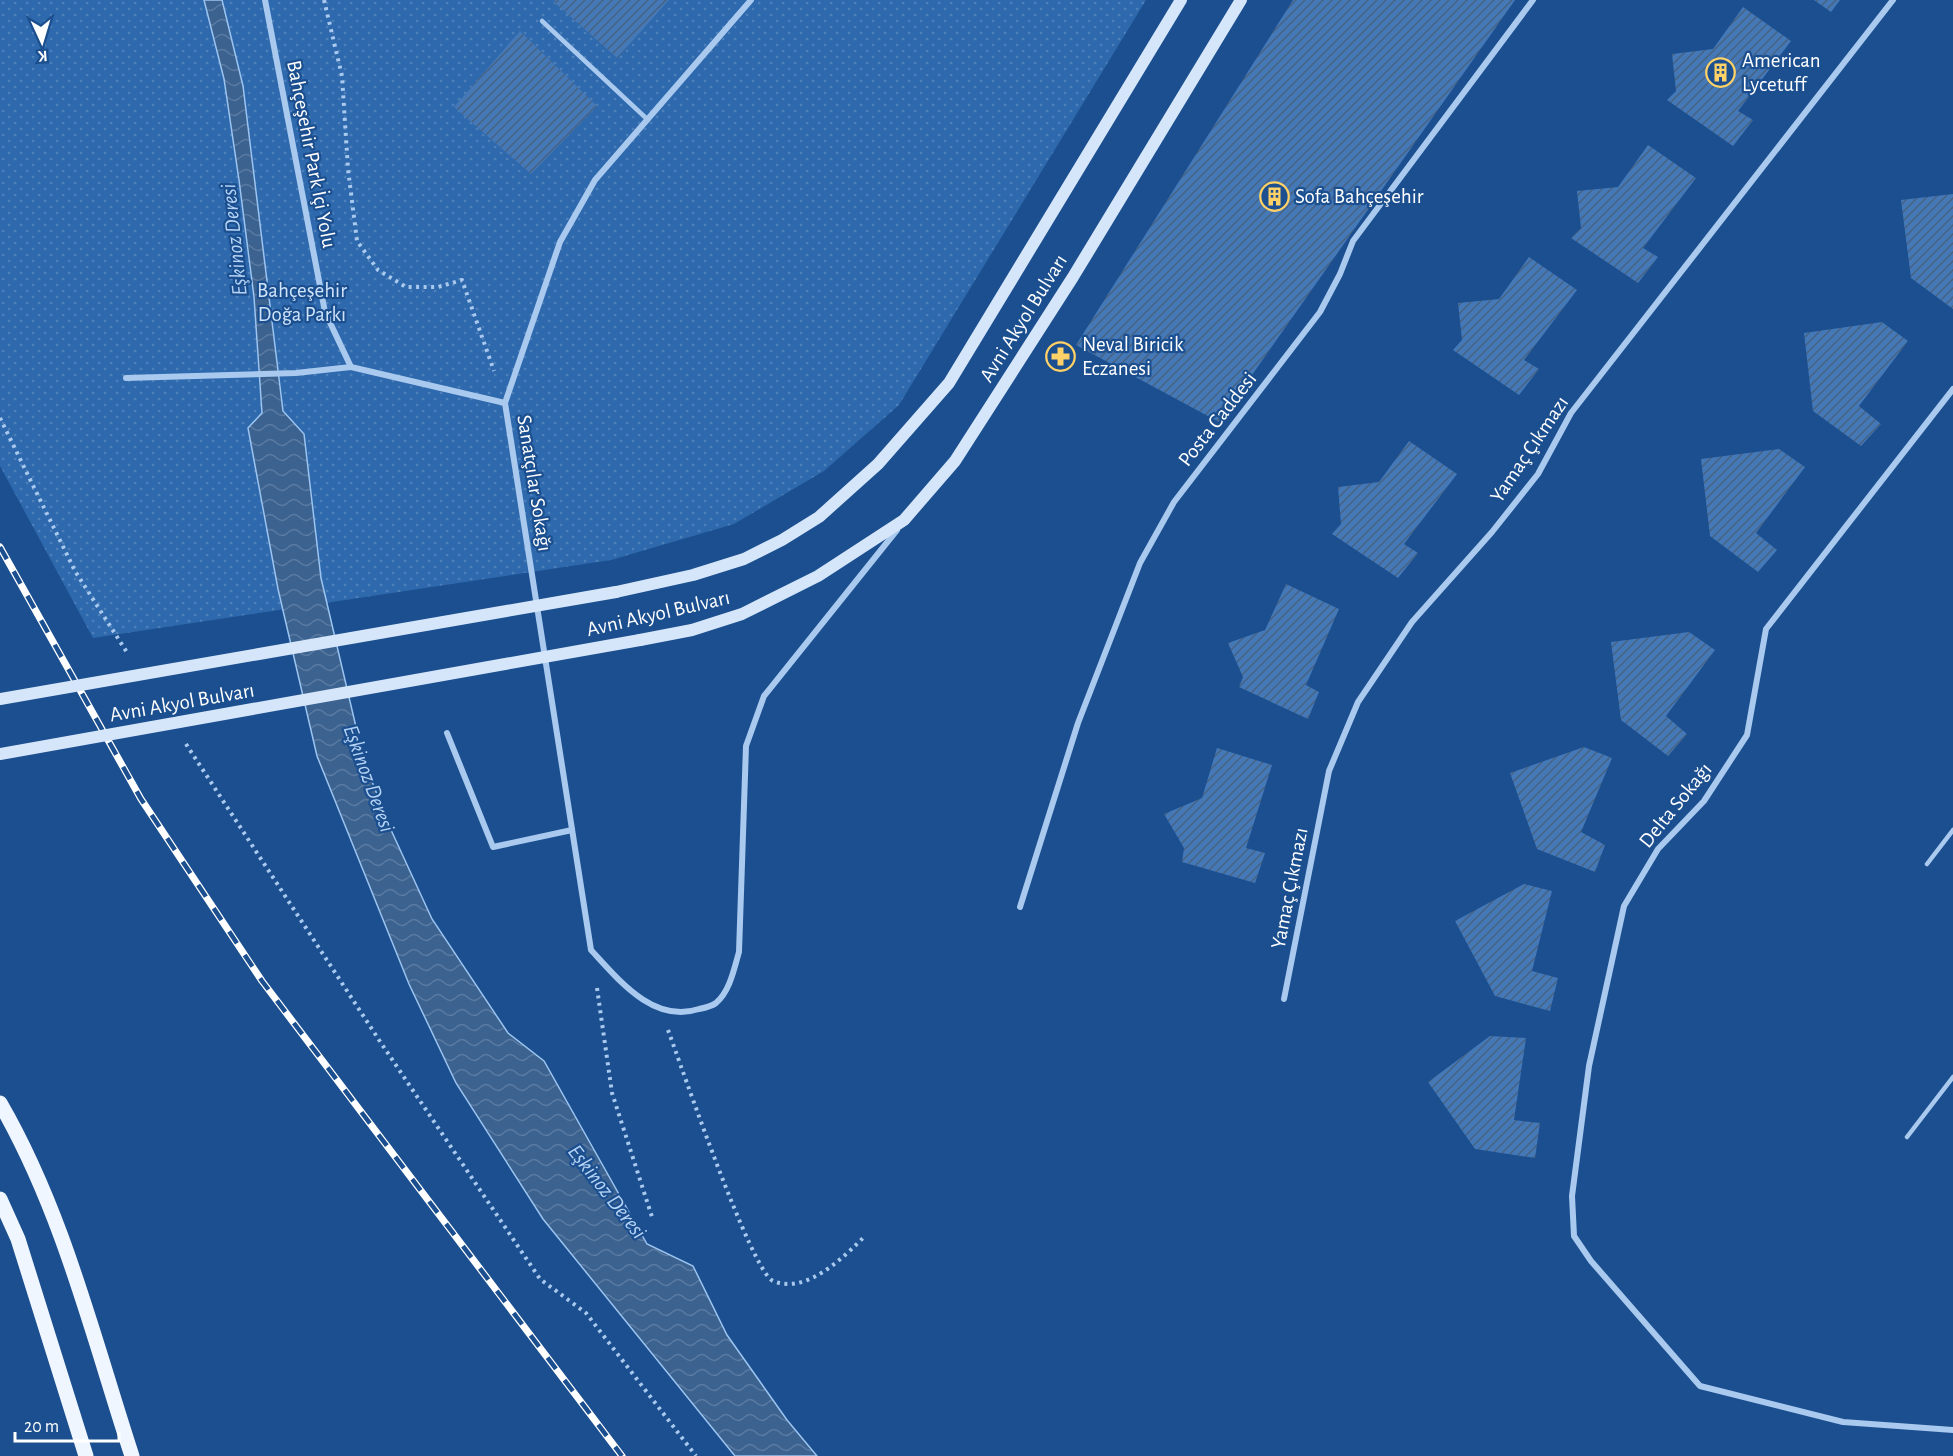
<svg xmlns="http://www.w3.org/2000/svg" width="1953" height="1456" font-family="'Alegreya Sans',sans-serif">
<style>
.park{fill:url(#park-dots)}
.water{fill:url(#water-waves);stroke:#9cc4f0;stroke-width:1.5}
.building{fill:url(#building-hatch)}
.lines{fill:none;stroke-linecap:round;stroke-linejoin:round}
.path{stroke:#a9c9ee;stroke-width:4;stroke-dasharray:3 4.5;stroke-linecap:butt}
.service{stroke:#a9c9ee;stroke-width:4.5}
.minor{stroke:#a9c9ee;stroke-width:6}
.secondary{stroke:#d6e6fa;stroke-width:12}
.primary{stroke:#f0f6ff;stroke-width:15}
.rail-casing{stroke:#fff;stroke-width:7}
.rail{stroke:#1b4f8f;stroke-width:4.5;stroke-dasharray:14;stroke-linecap:butt}
.secondary-bridge{stroke:#d6e6fa;stroke-width:12}
.labels{text-anchor:middle;stroke-width:4.5;stroke-linejoin:round;paint-order:stroke}
.poi-label{font-size:21px;fill:#fff;stroke:#1b4f8f;text-anchor:start}
.street-label{font-size:21px;fill:#fff;stroke:#1b4f8f}
.park-label{font-size:21px;fill:#cfe3fa;stroke:#1b4f8f}
.water-label{font-size:22px;font-style:italic;fill:#b5d3f5;stroke:#1b4f8f}
</style>
<defs>
<pattern id="park-dots" width="8" height="8" patternUnits="userSpaceOnUse" patternTransform="scale(1.5)"><rect width="8" height="8" fill="#2e69ad"/><path d="M2 2h.1M6 6h.1" fill="none" stroke="#4d80b9" stroke-width="1.8" stroke-linecap="round"/></pattern>
<pattern id="water-waves" width="16" height="10" patternUnits="userSpaceOnUse" patternTransform="scale(1.5)"><rect width="16" height="10" fill="#3c6290"/><path d="M0 5q4-4 8 0t8 0" fill="none" stroke="#597aa1"/></pattern>
<pattern id="building-hatch" width="6" height="6" patternUnits="userSpaceOnUse" patternTransform="scale(1.5)"><rect width="6" height="6" fill="#4478b7"/><path d="M-1 1l2-2M0 6l6-6M5 7l2-2" fill="none" stroke="#486282"/></pattern>
</defs>
<rect width="100%" height="100%" fill="#1b4f8f"/>
<!-- park -->
<path class="park" d="M0 0H1146L899 405 824 471 734 524 611 560 93 638 0 466Z"/>
<!-- water -->
<path class="water" d="M204 0H222L243 86 283 411 304 434 321 578 364 761 391 830 432 919 508 1033 544 1061 647 1244 693 1266 727 1335 787 1420 817 1456H735L543 1219 456 1083 409 984 317 756 278 589 248 428 262 413 254 297 239 180 224 79Z"/>
<!-- building -->
<g class="building">
<path d="M555 0H669L617 58 554 2Z"/>
<path d="M1293 0H1515L1219 422 1076 345Z"/>
<path d="M1814 0H1840L1831 12Z"/>
<path d="M1743 7 1791 41 1738 111 1753 120 1733 146 1667 100 1676 91 1672 54 1713 49Z"/>
<path d="M520 31 597 106 531 174 454 107Z"/>
<path d="M1648 145 1696 178 1643 248 1658 257 1638 283 1571 238 1581 228 1577 191 1618 187Z"/>
<path d="M1953 194V309L1911 278 1901 200Z"/>
<path d="M1529 257 1577 290 1524 360 1539 369 1519 395 1453 350 1462 340 1458 303 1499 299Z"/>
<path d="M1882 322 1908 341 1859 406 1881 424 1861 446 1813 411 1804 333Z"/>
<path d="M1409 441 1457 474 1404 544 1418 553 1398 578 1332 534 1341 524 1338 487 1379 482Z"/>
<path d="M1779 449 1805 467 1756 533 1777 550 1758 572 1710 536 1701 459Z"/>
<path d="M1286 584 1339 609 1306 685 1319 692 1308 719 1239 687 1243 677 1228 643 1265 630Z"/>
<path d="M1689 632 1715 650 1666 716 1687 734 1668 756 1621 720 1611 642Z"/>
<path d="M1584 747 1612 758 1581 832 1605 845 1595 872 1537 849 1510 773Z"/>
<path d="M1217 748 1272 765 1246 848 1265 853 1255 883 1182 862 1184 848 1164 814 1202 798Z"/>
<path d="M1524 884 1552 891 1532 971 1558 978 1550 1011 1495 996 1455 921Z"/>
<path d="M1490 1036 1526 1038 1514 1120 1540 1123 1535 1158 1475 1149 1428 1082Z"/>
</g>
<g class="lines">
<!-- path -->
<g class="path">
<path d="M324 0 342 76 348 169 357 241 378 270 406 287H438L462 280 494 371"/>
<path d="M0 418 75 571 128 654"/>
<path d="M186 744 381 1043 540 1279 586 1313 696 1456"/>
<path d="M597 988 612 1093 653 1220"/>
<path d="M668 1030C681 1065 751 1271 773 1281 806 1295 844 1257 865 1236"/>
</g>
<!-- service -->
<g class="service">
<path d="M542 21 647 119"/>
<path d="M1927 864 1953 830"/>
<path d="M1907 1137 1953 1077"/>
</g>
<!-- minor -->
<g class="minor">
<path d="M265 0 325 312 351 367 505 403"/>
<path d="M751 0 595 180 560 242 505 403 591 950C618 979 653 1024 699 1009 704 1008 712 1006 716 1003 730 991 734 969 739 952L746 746 764 696 897 530"/>
<path d="M126 378 296 373 351 367"/>
<path d="M1953 389 1766 629 1747 735 1704 801 1658 849 1624 906 1589 1066 1572 1196 1574 1236 1591 1261 1700 1386 1843 1422 1953 1430"/>
<path d="M447 733 493 847 572 830"/>
<path d="M1020 907 1078 723 1140 563 1174 502 1320 312 1340 274 1353 241 1533 0"/>
<path d="M1284 999 1329 771 1358 702 1412 622 1492 532 1538 474 1571 413 1893 0"/>
</g>
<!-- secondary -->
<g class="secondary">
<path d="M616 592 693 575 744 559 782 540 819 517 878 464 949 383 1181 0"/>
<path d="M640 640 692 630 742 614 818 576 904 520 955 461 1073 277 1241 0"/>
</g>
<!-- primary -->
<g class="primary">
<path d="M0 1103C63 1212 93 1337 132 1456"/>
<path d="M0 1199 18 1239 86 1456"/>
</g>
<defs>
<path id="rail" d="M0 547 141 799 262 981 622 1456"/>
</defs>
<!-- rail casing -->
<use href="#rail" class="rail-casing"/>
<!-- rail -->
<use href="#rail" class="rail"/>
<!-- secondary-bridge -->
<g class="secondary-bridge">
<path d="M0 699 616 592"/>
<path d="M0 754 640 640"/>
</g>
</g>
<!-- icons -->
<defs>
<symbol id="building-ring" viewBox="-11 -11 22 22"><circle r="9.5" fill="#1b4f8f" stroke="#ffd166" stroke-width="1.5"/><path d="M-4-6H4V6H1V3H-1V6H-4ZM-2.5-4.3h1.7v1.8h-1.7ZM.8-4.3h1.7v1.8H.8ZM-2.5-1h1.7V.8h-1.7ZM.8-1h1.7V.8H.8Z" fill="#ffd166"/></symbol>
<symbol id="pharmacy-ring" viewBox="-11 -11 22 22"><circle r="9.5" fill="#1b4f8f" stroke="#ffd166" stroke-width="1.5"/><path d="M-2-6h4v4h4v4h-4v4h-4v-4h-4v-4h4Z" fill="#ffd166"/></symbol>
</defs>
<g fill-rule="evenodd">
<use href="#building-ring" x="1704" y="56" width="33" height="33"/>
<use href="#building-ring" x="1258" y="180" width="33" height="33"/>
<use href="#pharmacy-ring" x="1044" y="340" width="33" height="33"/>
</g>
<g class="labels">
<!-- poi labels -->
<g class="poi-label">
<text x="1742" y="67">American<tspan x="1742" dy="24">Lycetuff</tspan></text>
<text x="1295" y="203">Sofa Bahçeşehir</text>
<text x="1082" y="351">Neval Biricik<tspan x="1082" dy="24">Eczanesi</tspan></text>
</g>
<!-- street labels -->
<g class="street-label">
<text transform="translate(312 154) rotate(79)" y="7">Bahçeşehir Park İçi Yolu</text>
<text transform="translate(1023 318) rotate(-58)" y="7">Avni Akyol Bulvarı</text>
<text transform="translate(1217 419) rotate(-52)" y="7">Posta Caddesi</text>
<text transform="translate(1529 449) rotate(-56)" y="7">Yamaç Çıkmazı</text>
<text transform="translate(535 483) rotate(81)" y="7">Sanatçılar Sokağı</text>
<text transform="translate(658 613) rotate(-13)" y="7">Avni Akyol Bulvarı</text>
<text transform="translate(182 702) rotate(-10)" y="7">Avni Akyol Bulvarı</text>
<text transform="translate(1675 805) rotate(-51)" y="7">Delta Sokağı</text>
<text transform="translate(1289 888) rotate(-79)" y="7">Yamaç Çıkmazı</text>
</g>
<!-- park labels -->
<g class="park-label">
<text x="302" y="297">Bahçeşehir<tspan x="302" dy="24">Doğa Parkı</tspan></text>
</g>
<!-- water labels -->
<g class="water-label">
<text transform="translate(233 240) rotate(-96)" y="8">Eşkinoz Deresi</text>
<text transform="translate(370 778) rotate(70)" y="8">Eşkinoz Deresi</text>
<text transform="translate(608 1191) rotate(52)" y="8">Eşkinoz Deresi</text>
</g>
</g>
<!-- north arrow -->
<g transform="translate(42 42) rotate(176)" stroke="#1b4f8f" stroke-width="4.5" paint-order="stroke">
<path d="M0-4.5L10 22L0 15L-10 22Z" fill="#ffffff"/>
<text y="-9" font-size="16" font-weight="bold" text-anchor="middle" fill="#ffffff">K</text>
</g>
<!-- scale -->
<path d="M15 1432v9h104v-9" fill="none" stroke="#ffffff" stroke-width="3"/>
<text x="24" y="1432" font-size="18" fill="#ffffff" stroke="#1b4f8f" stroke-width="4.5" paint-order="stroke">20 m</text>
</svg>
